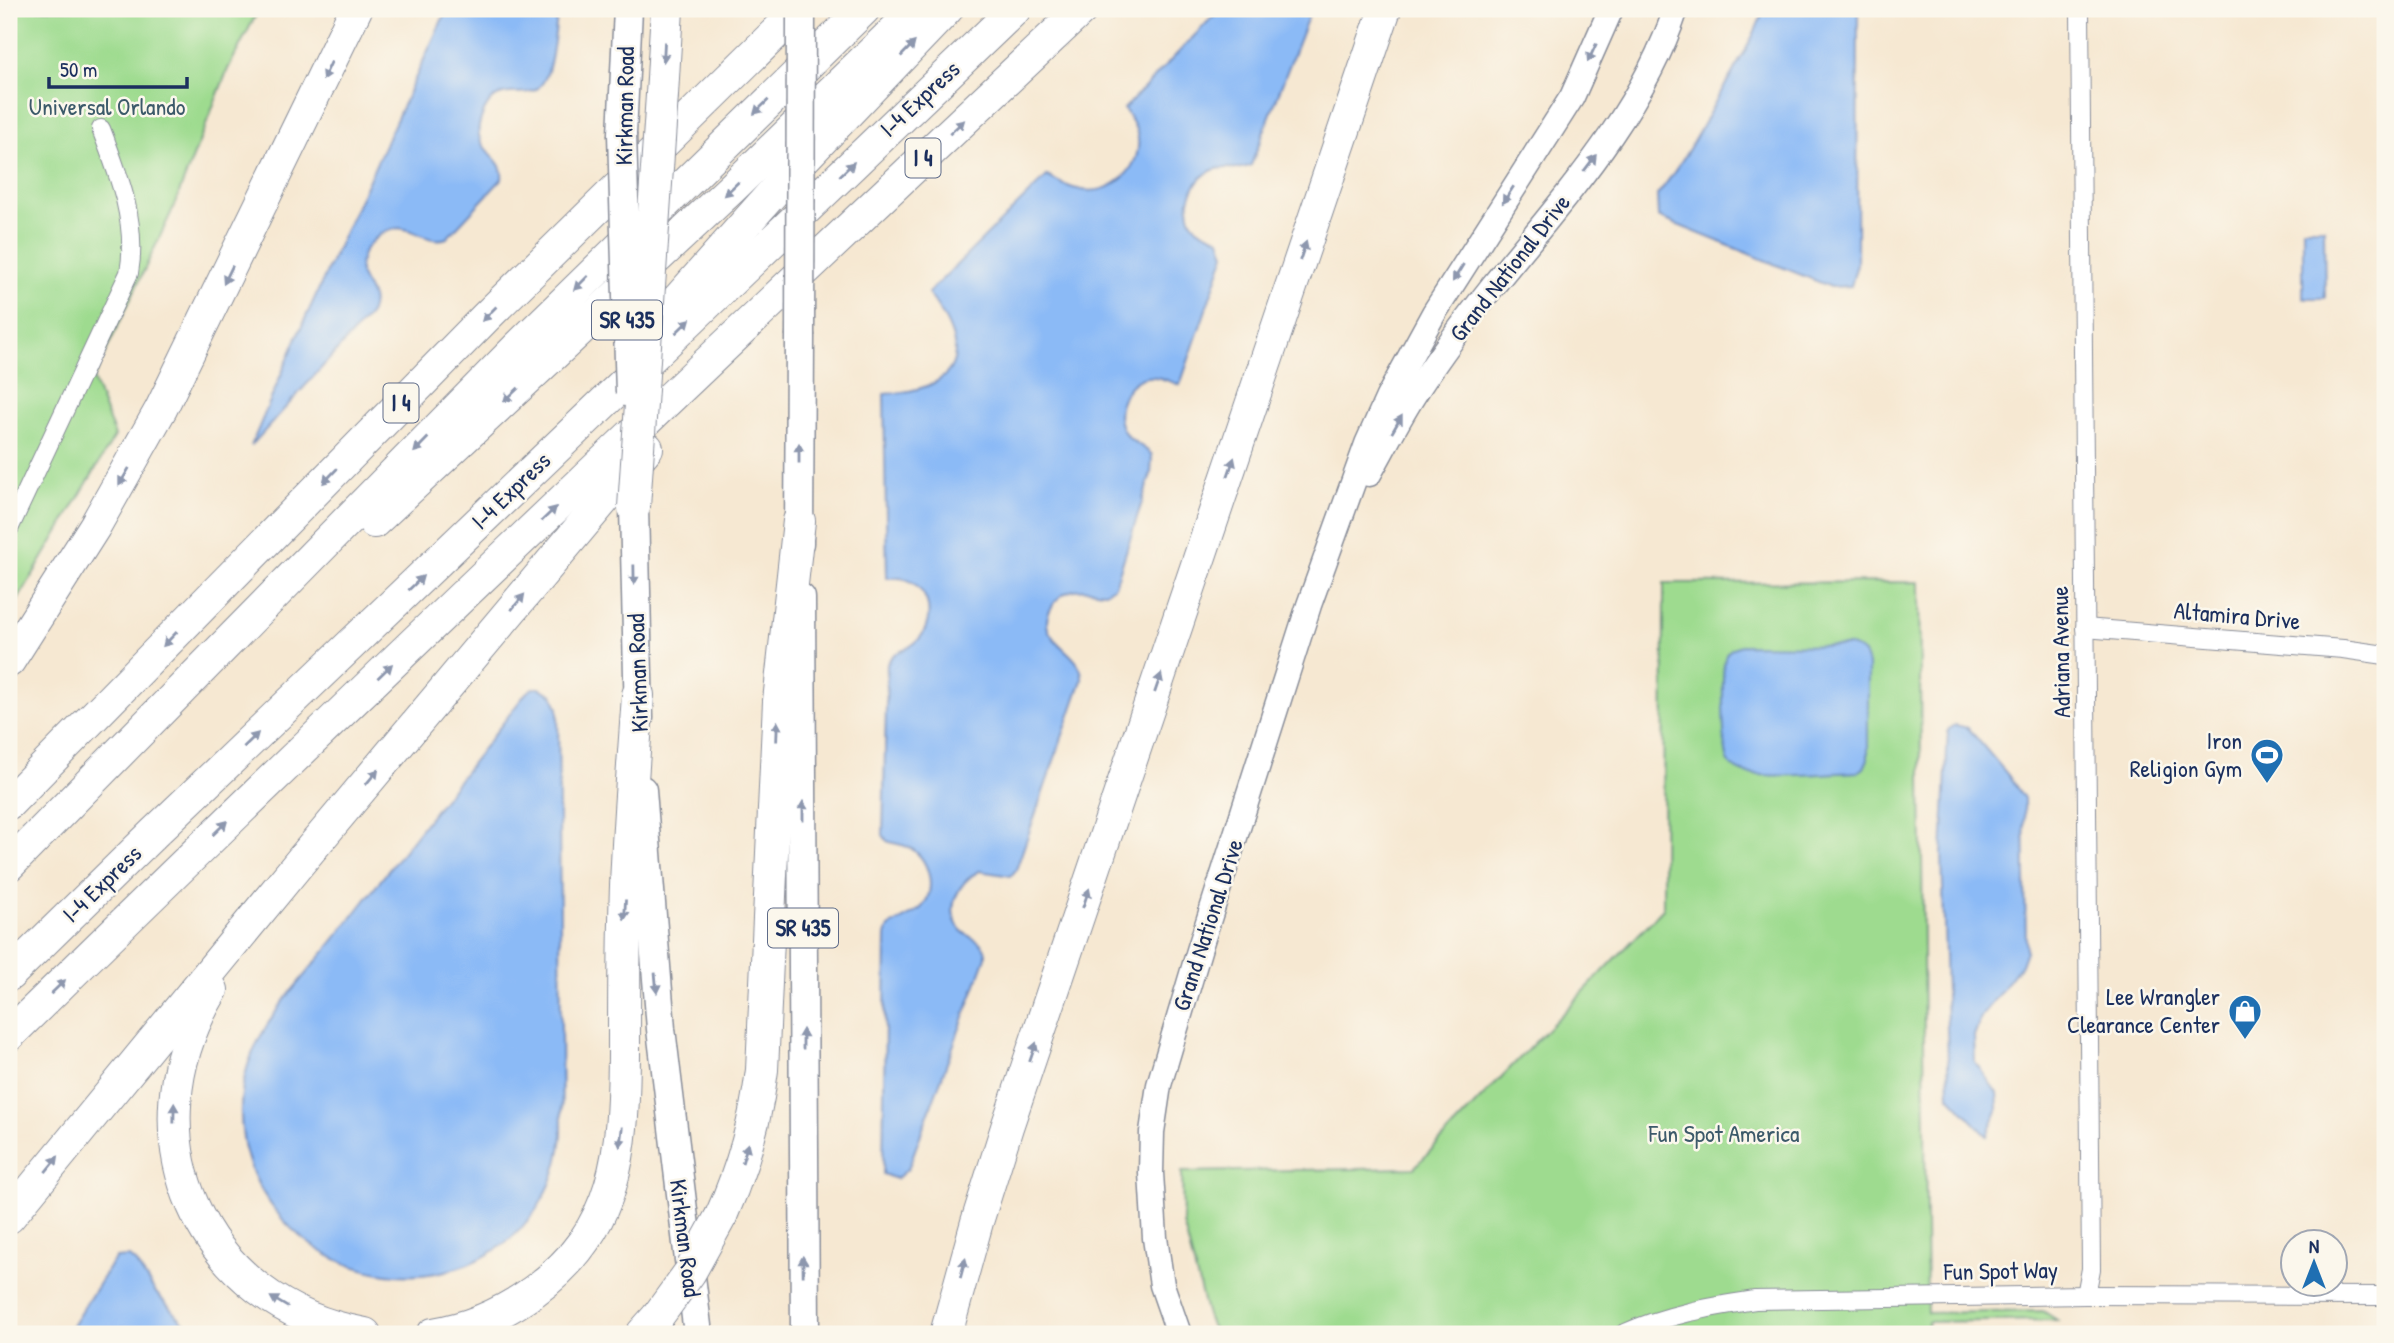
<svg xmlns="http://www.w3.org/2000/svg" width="2394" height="1343" font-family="'Patrick Hand',sans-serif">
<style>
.green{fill:#9edb8f;stroke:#5c8576;stroke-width:2}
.water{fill:#8bbaf6;stroke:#5374aa;stroke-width:2}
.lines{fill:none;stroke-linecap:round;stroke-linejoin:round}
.street-casing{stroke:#888c98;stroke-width:20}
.secondary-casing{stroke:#888c98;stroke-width:27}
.primary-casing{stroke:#888c98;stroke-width:31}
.highway-casing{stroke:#888c98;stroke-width:34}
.street{stroke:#fff;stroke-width:18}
.secondary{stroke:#fff;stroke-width:24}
.primary{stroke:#fff;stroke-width:28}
.highway{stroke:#fff;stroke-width:32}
.primary-bridge-casing{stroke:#888c98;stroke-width:31;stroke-linecap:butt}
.highway-bridge-casing{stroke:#888c98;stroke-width:34;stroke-linecap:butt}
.primary-bridge{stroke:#fff;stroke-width:28}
.highway-bridge{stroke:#fff;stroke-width:32}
.oneway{fill:#8d97ae}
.labels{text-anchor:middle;stroke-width:5;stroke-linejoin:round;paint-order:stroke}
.shield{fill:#fbf7ec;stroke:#5e6b89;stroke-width:2}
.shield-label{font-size:23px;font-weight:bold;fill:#1b2f5e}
.street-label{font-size:24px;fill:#1b2f5e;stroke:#fbf7ec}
.park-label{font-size:24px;fill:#3c5a6a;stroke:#fbf7ec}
.poi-label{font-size:24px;fill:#1b2f5e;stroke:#fbf7ec;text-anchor:end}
</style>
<rect width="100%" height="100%" fill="#fbf7ec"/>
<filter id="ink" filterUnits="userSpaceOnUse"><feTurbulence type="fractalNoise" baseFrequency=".0143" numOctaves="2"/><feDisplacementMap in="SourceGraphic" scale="14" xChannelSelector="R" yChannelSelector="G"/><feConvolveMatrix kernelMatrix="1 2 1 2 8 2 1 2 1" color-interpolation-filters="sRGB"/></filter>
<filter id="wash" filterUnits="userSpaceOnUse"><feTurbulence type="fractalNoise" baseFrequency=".00686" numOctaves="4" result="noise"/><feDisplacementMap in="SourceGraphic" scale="28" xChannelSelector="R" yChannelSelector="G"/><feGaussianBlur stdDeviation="1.57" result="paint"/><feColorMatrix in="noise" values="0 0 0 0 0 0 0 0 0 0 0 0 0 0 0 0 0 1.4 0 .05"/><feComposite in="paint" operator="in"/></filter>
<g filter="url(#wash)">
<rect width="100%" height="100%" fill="#f6e8d2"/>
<!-- green -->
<g class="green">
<path d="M9 9H259L228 69 171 213 93 379 115 436 9 615Z"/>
<path d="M1919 582 1927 1313 2043 1311 2057 1320 1928 1322V1334H1215L1207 1316 1183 1223 1182 1172 1414 1168 1663 909 1664 583Z"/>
</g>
<!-- water -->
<g class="water">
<path d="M447 9H558C555 28 553 75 539 87 523 103 494 75 480 122 471 151 506 156 502 179L447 238C421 247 406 212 376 238 369 244 363 250 361 260 354 285 381 289 370 314L251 446 300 330Z"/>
<path d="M1220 9H1311L1251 165C1239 172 1226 165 1213 170 1193 178 1180 208 1195 226 1201 232 1212 235 1220 239L1225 254 1180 385C1170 382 1158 375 1147 377 1125 381 1113 410 1123 430 1129 442 1143 445 1152 455L1151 474 1115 586 1105 592C1086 590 1069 584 1055 602 1026 642 1085 648 1082 680L1016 870 1011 876 979 871C959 882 944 908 960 929 969 940 987 939 986 957L908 1169 896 1179 883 1174 886 935 889 927C899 920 912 916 921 908 938 891 929 856 908 847 901 844 894 844 887 841L883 835 887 664C893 651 902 652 912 645 928 635 933 611 924 595 915 579 903 577 887 578L884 394C962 389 974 354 928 293L1047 176C1058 182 1069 188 1082 190 1114 196 1145 165 1137 133 1135 124 1129 117 1124 109Z"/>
<path d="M1764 9H1858L1857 264 1851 286 1831 287 1658 217 1657 195C1681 166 1699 132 1717 99 1734 70 1753 41 1764 9Z"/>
<path d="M2303 228H2324L2325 298H2303Z"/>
<path d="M1741 645 1849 646C1862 649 1865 652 1868 665V759L1864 768 1858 772C1832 773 1759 780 1739 771 1734 769 1730 765 1728 760 1723 747 1720 662 1727 653 1731 648 1736 647 1741 645Z"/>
<path d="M533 688H540L553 695 558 708 562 1135C548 1285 362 1323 274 1209 258 1188 247 1164 243 1138 239 1112 240 1090 248 1065 265 1014 306 976 338 935 401 854 464 774 526 693Z"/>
<path d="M1955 725 1968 728 2008 775 2024 798 2026 951 2021 965 1981 1017 1974 1036 1975 1062 1997 1093 1998 1108 1987 1136 1949 1096 1942 854 1948 730Z"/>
<path d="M129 1257 135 1262 157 1294 195 1334H67L111 1264 116 1258Z"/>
</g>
</g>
<g filter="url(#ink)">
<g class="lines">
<defs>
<g id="street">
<path d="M2080 9 2091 1269 2086 1295"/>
<path d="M9 529 129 273C138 224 119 175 101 129"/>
<path d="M2085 628 2343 649 2385 655"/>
<path d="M1623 1334C1665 1315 1710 1307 1755 1300L2086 1295 2385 1296"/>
</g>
<g id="secondary">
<path d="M1369 474C1385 446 1399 417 1417 390 1440 355 1466 320 1492 287 1561 201 1641 115 1676 9"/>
<path d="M1179 1334 1162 1285 1155 1238 1151 1173 1152 1132 1159 1085 1200 947 1309 605 1367 444 1388 397 1434 313 1572 97 1611 9"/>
</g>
<g id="primary">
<path d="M622 134 628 9"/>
<path d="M634 507 639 718"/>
<path d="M799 543 800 336"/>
<path d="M801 598 805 1334"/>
<path d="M642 790 661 1029 698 1334"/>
</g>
<g id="highway">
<path d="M662 95 667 9"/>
<path d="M640 342 792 171 947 9"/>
<path d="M374 522 733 187 917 9"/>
<path d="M9 661 95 526 161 409 356 9"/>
<path d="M9 803 486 317 800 9"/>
<path d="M9 865 517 348 864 9"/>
<path d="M9 975 153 834 1015 9"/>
<path d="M212 990C124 1134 198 1305 365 1334"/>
<path d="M9 1035C362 689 721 348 1082 9"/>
<path d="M721 1216C742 1169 756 1121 762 1070L779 701 799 521"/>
<path d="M9 1217 300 862 647 448"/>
<path d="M433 1334C470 1328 504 1313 534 1291 619 1229 623 1150 624 1055 624 1010 624 966 625 922 626 847 633 771 638 695"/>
<path d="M642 1334 658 1316"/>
<path d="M946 1334 977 1222 1007 1127 1385 9"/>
</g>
</defs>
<!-- street casing -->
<use href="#street" class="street-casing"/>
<!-- secondary casing -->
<use href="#secondary" class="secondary-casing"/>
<!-- primary casing -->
<use href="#primary" class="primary-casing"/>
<!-- highway casing -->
<use href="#highway" class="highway-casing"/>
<!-- street -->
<use href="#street" class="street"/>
<!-- secondary -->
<use href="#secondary" class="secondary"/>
<!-- primary -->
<use href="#primary" class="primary"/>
<!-- highway -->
<use href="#highway" class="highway"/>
<defs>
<g id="primary-bridge">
<path d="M622 134 630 393"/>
<path d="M800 336 801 9"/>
</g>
<g id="highway-bridge">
<path d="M634 507 662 95"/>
<path d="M658 1316 690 1272 721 1216"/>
</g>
</defs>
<!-- primary-bridge casing -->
<use href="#primary-bridge" class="primary-bridge-casing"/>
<!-- highway-bridge casing -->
<use href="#highway-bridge" class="highway-bridge-casing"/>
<!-- primary-bridge -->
<use href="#primary-bridge" class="primary-bridge"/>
<!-- highway-bridge -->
<use href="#highway-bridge" class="highway-bridge"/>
</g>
<!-- one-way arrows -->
<defs><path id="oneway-solid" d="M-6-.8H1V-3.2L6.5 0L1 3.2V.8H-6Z" transform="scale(1.75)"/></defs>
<g class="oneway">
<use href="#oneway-solid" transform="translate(908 49) rotate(-46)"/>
<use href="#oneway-solid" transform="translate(664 52) rotate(93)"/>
<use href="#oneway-solid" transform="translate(1592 53) rotate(115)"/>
<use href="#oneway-solid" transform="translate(327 71) rotate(115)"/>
<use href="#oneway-solid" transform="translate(761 107) rotate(136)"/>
<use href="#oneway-solid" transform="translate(957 127) rotate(-43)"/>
<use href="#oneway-solid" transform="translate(1590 163) rotate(-53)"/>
<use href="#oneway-solid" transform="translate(847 169) rotate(-44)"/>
<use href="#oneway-solid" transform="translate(731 189) rotate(137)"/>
<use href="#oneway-solid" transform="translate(1508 195) rotate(123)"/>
<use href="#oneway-solid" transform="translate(1303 251) rotate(-71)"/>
<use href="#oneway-solid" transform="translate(1458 273) rotate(122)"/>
<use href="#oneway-solid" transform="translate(228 275) rotate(116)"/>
<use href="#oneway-solid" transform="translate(581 283) rotate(135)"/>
<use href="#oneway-solid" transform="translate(489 314) rotate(135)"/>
<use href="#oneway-solid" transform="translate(683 326) rotate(-44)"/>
<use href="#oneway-solid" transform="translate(511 395) rotate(137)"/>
<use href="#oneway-solid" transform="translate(1397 424) rotate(-60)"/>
<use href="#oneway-solid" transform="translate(421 445) rotate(134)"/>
<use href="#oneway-solid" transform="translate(799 453) rotate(-90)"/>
<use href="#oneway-solid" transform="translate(1231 467) rotate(-71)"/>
<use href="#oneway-solid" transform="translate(330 476) rotate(134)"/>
<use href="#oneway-solid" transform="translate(124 477) rotate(120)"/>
<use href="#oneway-solid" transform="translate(549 514) rotate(-44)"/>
<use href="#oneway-solid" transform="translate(634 575) rotate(89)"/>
<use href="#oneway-solid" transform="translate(416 583) rotate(-44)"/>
<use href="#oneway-solid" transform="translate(518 602) rotate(-50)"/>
<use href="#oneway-solid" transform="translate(170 639) rotate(134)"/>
<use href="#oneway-solid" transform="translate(385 671) rotate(-44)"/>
<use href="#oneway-solid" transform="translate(1158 683) rotate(-71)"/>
<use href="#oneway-solid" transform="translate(777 731) rotate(-88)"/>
<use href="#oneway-solid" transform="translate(251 740) rotate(-44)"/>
<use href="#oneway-solid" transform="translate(372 777) rotate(-50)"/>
<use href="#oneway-solid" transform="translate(803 811) rotate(-90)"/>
<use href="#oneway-solid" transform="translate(220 828) rotate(-44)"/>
<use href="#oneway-solid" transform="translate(1086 898) rotate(-71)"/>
<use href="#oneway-solid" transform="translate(625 910) rotate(93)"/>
<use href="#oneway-solid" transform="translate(656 983) rotate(85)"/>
<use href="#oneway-solid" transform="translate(58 987) rotate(-44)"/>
<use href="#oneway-solid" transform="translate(803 1039) rotate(-90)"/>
<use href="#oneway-solid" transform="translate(1033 1052) rotate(-71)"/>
<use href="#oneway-solid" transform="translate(174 1113) rotate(-89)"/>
<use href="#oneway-solid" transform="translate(621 1137) rotate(97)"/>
<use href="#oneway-solid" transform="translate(745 1153) rotate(-74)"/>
<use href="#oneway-solid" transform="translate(52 1164) rotate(-51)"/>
<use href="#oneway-solid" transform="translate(803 1266) rotate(-91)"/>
<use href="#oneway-solid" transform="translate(963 1268) rotate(-75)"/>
<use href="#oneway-solid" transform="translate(279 1302) rotate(-149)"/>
</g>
</g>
<!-- icons -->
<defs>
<symbol id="stadium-pin" viewBox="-11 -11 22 30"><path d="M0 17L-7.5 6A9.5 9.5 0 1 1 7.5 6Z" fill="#1f6fb2" stroke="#fbf7ec"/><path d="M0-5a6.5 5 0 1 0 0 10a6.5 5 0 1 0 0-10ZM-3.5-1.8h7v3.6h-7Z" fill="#fff"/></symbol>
<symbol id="shop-pin" viewBox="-11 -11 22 30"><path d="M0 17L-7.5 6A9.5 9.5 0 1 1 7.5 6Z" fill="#1f6fb2" stroke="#fbf7ec"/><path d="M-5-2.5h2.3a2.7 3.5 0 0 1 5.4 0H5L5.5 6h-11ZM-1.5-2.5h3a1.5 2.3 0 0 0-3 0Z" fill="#fff"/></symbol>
</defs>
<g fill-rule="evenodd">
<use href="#stadium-pin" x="2248" y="736" width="38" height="52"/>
<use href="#shop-pin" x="2226" y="992" width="38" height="52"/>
</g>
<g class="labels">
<!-- shield labels -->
<g class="shield">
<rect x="905.5" y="138.5" width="35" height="39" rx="5"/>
<rect x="592" y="300.5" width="70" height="39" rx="5"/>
<rect x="383.5" y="383.5" width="35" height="39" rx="5"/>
<rect x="768" y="908.5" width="70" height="39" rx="5"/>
</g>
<g class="shield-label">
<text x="923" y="166">I 4</text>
<text x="627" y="328">SR 435</text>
<text x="401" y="411">I 4</text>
<text x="803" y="936">SR 435</text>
</g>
<!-- street labels -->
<g class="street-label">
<text transform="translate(920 99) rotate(-43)" y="8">I-4 Express</text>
<text transform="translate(625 106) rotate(-89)" y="8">Kirkman Road</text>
<text transform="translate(1510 268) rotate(-52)" y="8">Grand National Drive</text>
<text transform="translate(511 491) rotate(-44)" y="8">I-4 Express</text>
<text transform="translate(2237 616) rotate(5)" y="8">Altamira Drive</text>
<text transform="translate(2061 652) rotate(-91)" y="8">Adriana Avenue</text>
<text transform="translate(638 673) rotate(-92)" y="8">Kirkman Road</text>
<text transform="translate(102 884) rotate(-44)" y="8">I-4 Express</text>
<text transform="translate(1208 925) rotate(-72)" y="8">Grand National Drive</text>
<text transform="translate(685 1238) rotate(83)" y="8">Kirkman Road</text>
<text transform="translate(2001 1271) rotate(-1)" y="8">Fun Spot Way</text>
</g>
<!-- park labels -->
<g class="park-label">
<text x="107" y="115">Universal Orlando</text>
<text x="1724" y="1142">Fun Spot America</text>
</g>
<!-- poi labels -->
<g class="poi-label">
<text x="2242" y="749">Iron<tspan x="2242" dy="28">Religion Gym</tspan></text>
<text x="2220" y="1005">Lee Wrangler<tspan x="2220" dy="28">Clearance Center</tspan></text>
</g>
</g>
<!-- margin -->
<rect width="2394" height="1343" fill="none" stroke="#fbf7ec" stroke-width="35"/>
<!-- north arrow -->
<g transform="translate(2314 1263)"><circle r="33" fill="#fbf7ec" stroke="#a1a7b3" stroke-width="2"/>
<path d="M0-5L12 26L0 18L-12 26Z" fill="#1f6fb2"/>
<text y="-10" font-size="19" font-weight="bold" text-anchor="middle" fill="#1b2f5e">N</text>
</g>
<!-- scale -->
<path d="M49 77v10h138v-10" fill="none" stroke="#1b2f5e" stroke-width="3.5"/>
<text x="60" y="77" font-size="21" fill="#1b2f5e" stroke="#fbf7ec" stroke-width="5" paint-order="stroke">50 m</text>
</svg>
